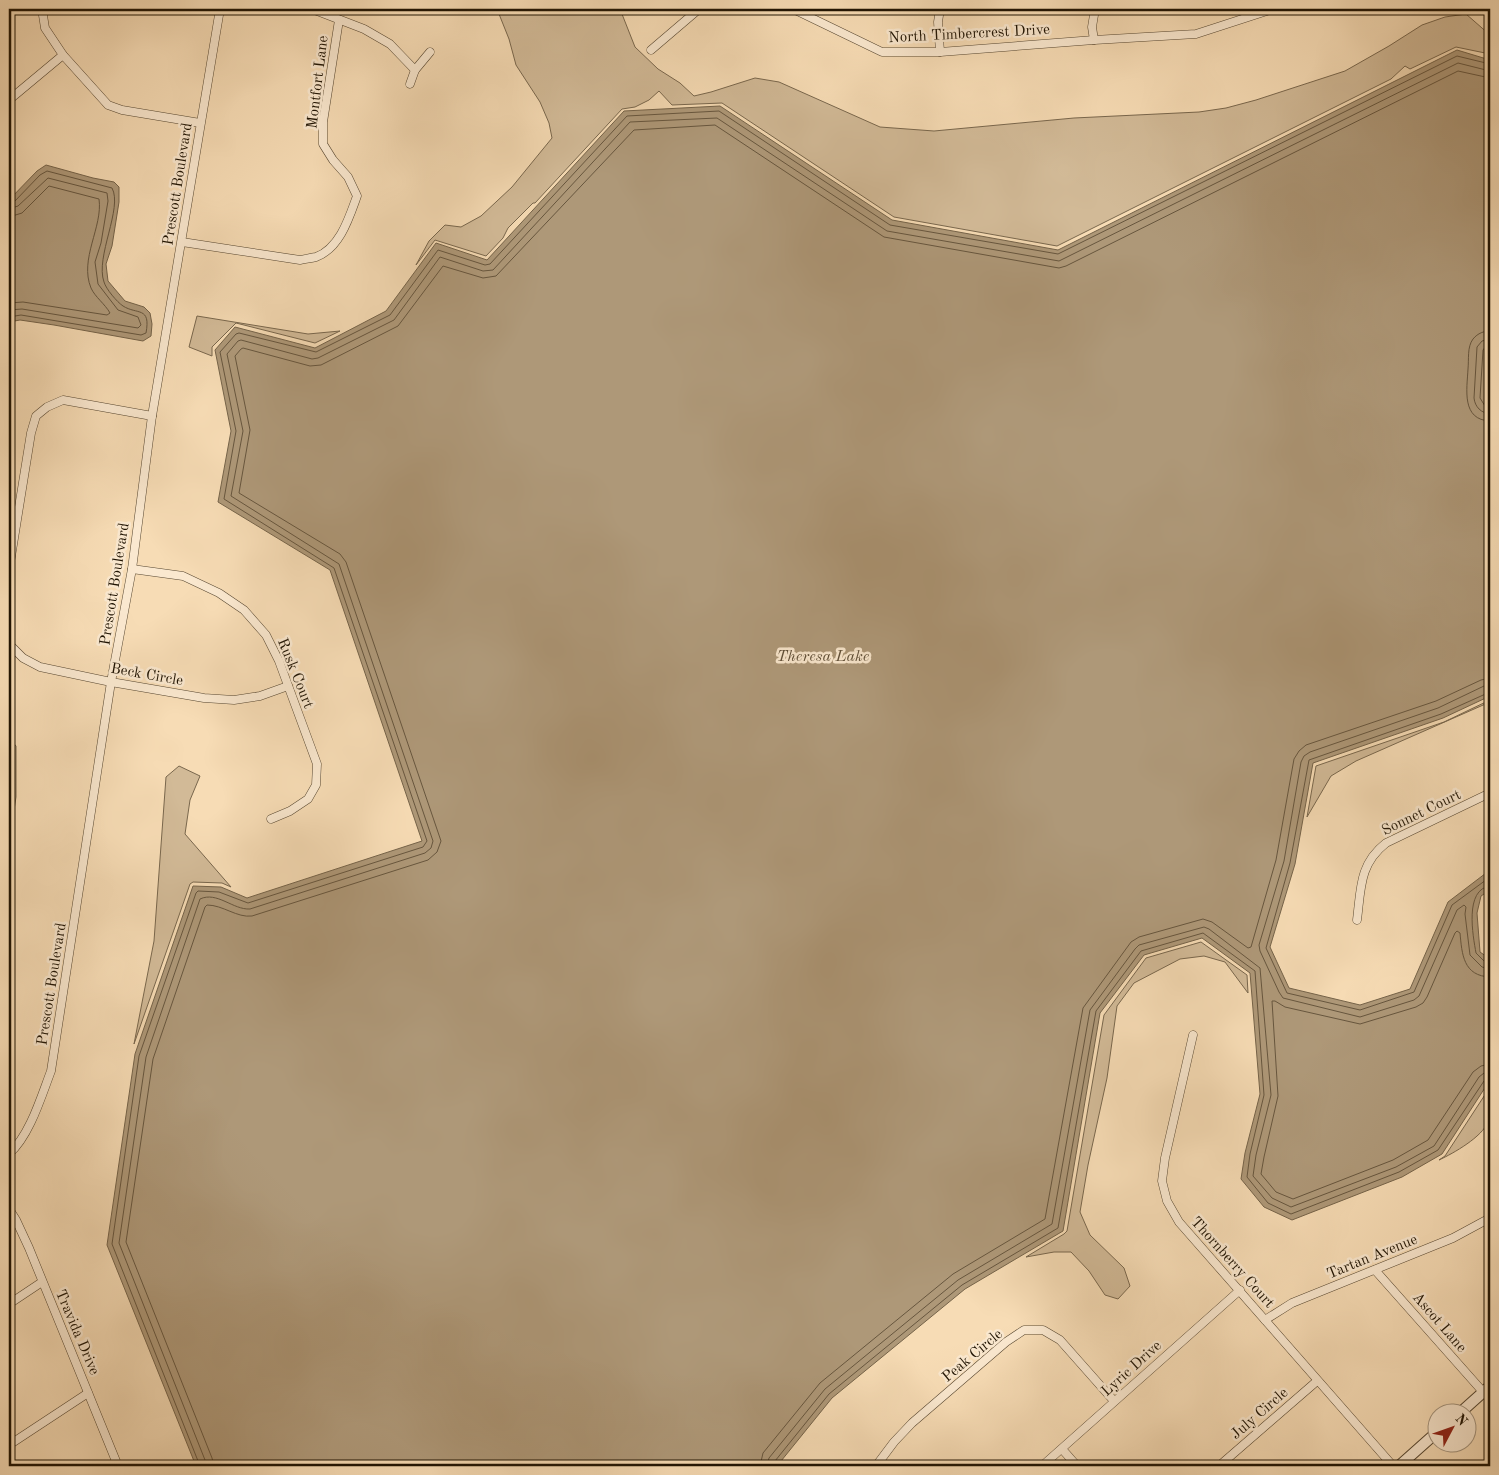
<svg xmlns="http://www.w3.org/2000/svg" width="1499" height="1475" font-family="'Old Standard TT',serif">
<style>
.green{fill:#d2ba97;stroke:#79674d}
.water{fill:#ae9878;stroke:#756349}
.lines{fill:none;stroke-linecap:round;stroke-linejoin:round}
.shore{stroke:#67563e;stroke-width:1}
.minor-casing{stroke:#564630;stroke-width:9}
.tertiary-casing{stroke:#564630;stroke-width:12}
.minor{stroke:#fae8cf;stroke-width:8}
.tertiary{stroke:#fae8cf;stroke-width:10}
.labels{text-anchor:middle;stroke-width:5;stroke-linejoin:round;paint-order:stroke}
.street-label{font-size:15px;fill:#201403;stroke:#fae8cf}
.water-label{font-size:16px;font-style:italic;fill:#604f38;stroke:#fae8cf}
</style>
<rect width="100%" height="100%" fill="#f7dcb5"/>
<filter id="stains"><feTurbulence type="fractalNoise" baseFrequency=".004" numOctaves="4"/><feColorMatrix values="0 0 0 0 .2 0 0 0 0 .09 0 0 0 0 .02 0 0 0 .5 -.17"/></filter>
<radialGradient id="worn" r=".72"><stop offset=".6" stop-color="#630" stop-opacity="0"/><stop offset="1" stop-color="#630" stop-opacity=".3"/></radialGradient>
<!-- green -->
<g class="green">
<path d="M497 9H620L635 47 658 69 680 83 694 96 711 92 755 78 779 82 880 127 934 131 1074 118 1199 112 1226 108 1256 100 1345 71 1389 46 1422 25 1445 17 1466 14 1490 35V54L1456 47 1410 69 1405 66 1391 79 1057 246 894 217 722 103 672 105 659 91 649 100 635 107 622 109 535 203H533L508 228 503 238 486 256 435 240 416 265 429 241 445 225 461 227 481 216 512 187 552 138 549 123 540 102 516 65 509 39Z"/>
<path d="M197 316 308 334 340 331 315 343 236 323 212 347V356L189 347Z"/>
<path d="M1490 700V702L1356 761 1331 776 1307 817 1316 766 1444 722Z"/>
<path d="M9 738 16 746V797L9 843Z"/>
<path d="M179 766 200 776 190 800 185 834 231 887 222 883 193 882 190 884 134 1044 154 941 166 777Z"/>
<path d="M1201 942 1247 975 1248 993 1225 962 1204 956 1180 959 1134 983 1117 1006 1107 1078 1088 1165 1080 1212 1090 1235 1124 1268 1130 1286 1118 1299 1105 1295 1089 1271 1071 1252H1054L1026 1257 1064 1234 1067 1231 1104 1015 1146 958Z"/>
<path d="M1490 1087C1490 1098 1493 1112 1488 1122 1482 1137 1454 1153 1439 1160L1445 1156Z"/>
</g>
<!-- water -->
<g class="water">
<path d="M1457 50 1490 60V306L1485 398 1490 405V696L1443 718 1313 763 1295 864 1270 947 1289 988 1360 1005 1410 989 1448 902 1490 870V890L1481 896 1477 913 1480 952 1490 959V1080L1442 1154 1402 1177 1292 1220 1264 1207 1241 1179 1245 1153 1260 1094 1250 973 1202 938 1144 955 1100 1013 1063 1231 965 1289 832 1398 777 1466H196L107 1245 135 1054 193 886 221 887 247 898 422 841 330 570 218 502 231 431 215 350 235 327 315 348 386 311 436 243 487 260 624 111 720 106 892 220 1058 250Z"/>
<path d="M46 165 93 178 114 182 119 187V202L112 246 106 264 108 281 125 301 144 307 150 313 152 324 151 336 143 341 54 325 20 320 9 322V200L37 171Z"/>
</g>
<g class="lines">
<!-- shore -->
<g class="shore">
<path d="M9 203 14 202 40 175 47 171 112 188C123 208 95 257 104 282 106 289 117 302 123 306 137 315 151 306 146 333L141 335 21 315 9 317"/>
<path d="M9 209 18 206 48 178 107 193 108 201 101 243 95 262 98 284 118 310 138 317 141 325 138 328 22 309 9 310"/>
<path d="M9 217 22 213 49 186 99 199C103 227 79 259 91 288 95 297 105 304 110 313L107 315 23 302 9 303"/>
<path d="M1490 331C1484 331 1478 333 1473 339 1467 347 1469 359 1468 369 1467 389 1461 420 1490 421"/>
<path d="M1490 339 1482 341 1477 347 1474 398C1475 407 1481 413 1490 414"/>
<path d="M1490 345 1486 346 1483 350 1480 398 1485 406 1490 408"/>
<path d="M1490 686H1484L1438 708 1310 752 1304 756 1301 762 1284 861 1259 945 1260 951 1279 992 1283 998 1360 1017 1414 1000 1419 996 1457 910 1464 905 1466 907 1465 914 1470 955 1482 967 1490 969"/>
<path d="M1490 692 1441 714 1309 760 1290 863 1266 948 1287 993 1360 1010 1414 992 1452 905 1490 877"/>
<path d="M1490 886C1464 889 1473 936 1476 953L1485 962 1490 963"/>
<path d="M1490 977C1463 976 1462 954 1460 933L1457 931 1455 933 1427 997 1423 1003 1416 1007 1360 1024 1285 1007 1275 1001H1272L1278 1096 1264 1157 1261 1174 1276 1192 1293 1199 1393 1160 1428 1140 1473 1072 1481 1066 1490 1064"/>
<path d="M200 1466 112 1244 139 1056 196 893 198 891 219 892 248 903 423 847 427 841 334 568 224 499 236 431 220 352 236 334 239 333 316 352 390 315 438 250 485 265 490 264 627 116 719 111 890 225 1058 254 1457 56 1490 64"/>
<path d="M206 1466 205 1460 119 1243 146 1057 200 899C217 891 233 910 250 909L425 853 431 848 433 841 339 564 231 496 243 431 227 354 238 341 241 340 312 359 318 358 394 320 440 257 483 271 493 270 630 122 717 118 887 231 1059 261 1458 63 1490 71"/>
<path d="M214 1466 212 1458 126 1242 153 1059 205 907 207 905C223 905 237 918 252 916L428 860 437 852 441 841 346 562 340 554 239 493 250 430 235 356 241 349 243 348 310 366 321 365 398 326 443 266 483 278 496 276 634 130 715 125 884 237 1059 268 1066 266 1458 71 1490 78"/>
<path d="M760 1466 763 1453 820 1383 953 1274 1045 1219 1083 1008 1131 942 1139 937 1203 919 1212 922 1248 948 1251 947 1276 860 1294 759 1299 751 1306 745 1436 701 1481 680 1490 678"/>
<path d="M767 1466 769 1458 825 1389 958 1280 1052 1224 1090 1010 1135 949 1139 945 1204 927 1209 929 1260 968 1271 1095 1256 1155 1253 1176 1272 1198 1291 1207 1396 1167 1434 1146 1479 1077 1484 1073 1490 1072"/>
<path d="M773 1466 775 1461 829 1394 962 1285 1058 1228 1096 1011 1141 951 1203 933 1255 971 1264 1095 1250 1154 1247 1177 1268 1203 1291 1214 1399 1172 1438 1150 1484 1081 1490 1078"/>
</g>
<defs>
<g id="minor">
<path d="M42 9 45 28 63 55 108 105 122 110 200 123"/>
<path d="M312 9 364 29 390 44 415 70"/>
<path d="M793 9 882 52H940L1094 40 1196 34 1273 9"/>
<path d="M1094 40 1092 27 1095 9"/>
<path d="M651 50 699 9"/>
<path d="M940 52 938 22 940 9"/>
<path d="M410 84 415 70 430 52"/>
<path d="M9 100 63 55"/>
<path d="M182 242 300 260C305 259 311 258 316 257 340 248 349 218 357 196L348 177 333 160 323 144V122L339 20"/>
<path d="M9 569 31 433 36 416 47 407 63 400 152 416"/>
<path d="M132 569 183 576 219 593 244 610 266 635 279 661 317 764 316 785 308 799 290 811 271 819"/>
<path d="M9 644 23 658 40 667 111 682 204 698 234 700 260 696 288 686"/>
<path d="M1357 920C1361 889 1359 864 1386 843L1490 793"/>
<path d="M1193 1035 1165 1158 1162 1181 1167 1201 1179 1222 1393 1466"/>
<path d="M9 1154C30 1135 41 1097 51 1071L111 682 132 569 152 416 220 9"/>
<path d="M9 1209 16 1220 29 1248 118 1466"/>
<path d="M1375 1270 1484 1393"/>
<path d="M9 1304 42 1282"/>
<path d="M1265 1320 1292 1303 1453 1238 1490 1218"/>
<path d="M9 1445 88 1393"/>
<path d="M1062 1449 1077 1466"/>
<path d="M876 1466 894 1442 912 1423 1006 1342 1024 1330H1043L1060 1340 1114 1401"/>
<path d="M1042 1466 1240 1290"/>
<path d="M1219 1466 1317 1381"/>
</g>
<g id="tertiary">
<path d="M1461 1412 1490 1386"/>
<path d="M1399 1466 1436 1433"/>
</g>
</defs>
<!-- minor casing -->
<use href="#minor" class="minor-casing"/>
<!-- tertiary casing -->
<use href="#tertiary" class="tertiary-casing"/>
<!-- minor -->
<use href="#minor" class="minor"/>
<!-- tertiary -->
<use href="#tertiary" class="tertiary"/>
</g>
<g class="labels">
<!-- street labels -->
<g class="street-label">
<text transform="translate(969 33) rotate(-3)" y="5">North Timbercrest Drive</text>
<text transform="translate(317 82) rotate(-83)" y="5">Montfort Lane</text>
<text transform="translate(177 184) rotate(-81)" y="5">Prescott Boulevard</text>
<text transform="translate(114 584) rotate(-81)" y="5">Prescott Boulevard</text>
<text transform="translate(296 673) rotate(68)" y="5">Rusk Court</text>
<text transform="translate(147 674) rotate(10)" y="5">Beck Circle</text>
<text transform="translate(1421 812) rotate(-26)" y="5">Sonnet Court</text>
<text transform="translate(51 984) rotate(-81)" y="5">Prescott Boulevard</text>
<text transform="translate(1372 1256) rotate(-22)" y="5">Tartan Avenue</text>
<text transform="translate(1233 1262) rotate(48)" y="5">Thornberry Court</text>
<text transform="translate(1440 1322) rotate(49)" y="5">Ascot Lane</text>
<text transform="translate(78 1332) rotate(67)" y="5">Travida Drive</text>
<text transform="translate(972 1355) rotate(-40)" y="5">Peak Circle</text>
<text transform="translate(1131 1368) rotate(-42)" y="5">Lyric Drive</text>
<text transform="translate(1259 1413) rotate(-41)" y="5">July Circle</text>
</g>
<!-- water labels -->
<g class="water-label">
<text x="823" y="661">Theresa Lake</text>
</g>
</g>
<!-- margin -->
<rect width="1499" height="1475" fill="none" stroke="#f7dcb5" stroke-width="30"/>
<rect x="10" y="10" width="1479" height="1455" fill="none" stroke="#201403" stroke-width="2.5"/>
<rect x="15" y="15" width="1469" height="1445" fill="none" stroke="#201403"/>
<!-- north arrow -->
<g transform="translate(1452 1428) rotate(49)"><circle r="24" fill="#fae8cf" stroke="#a3937d"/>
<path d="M0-4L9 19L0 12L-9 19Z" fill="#8f2418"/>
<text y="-8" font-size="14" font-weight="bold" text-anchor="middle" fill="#201403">N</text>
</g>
<rect width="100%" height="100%" filter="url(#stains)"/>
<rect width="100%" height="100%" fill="url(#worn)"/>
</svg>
